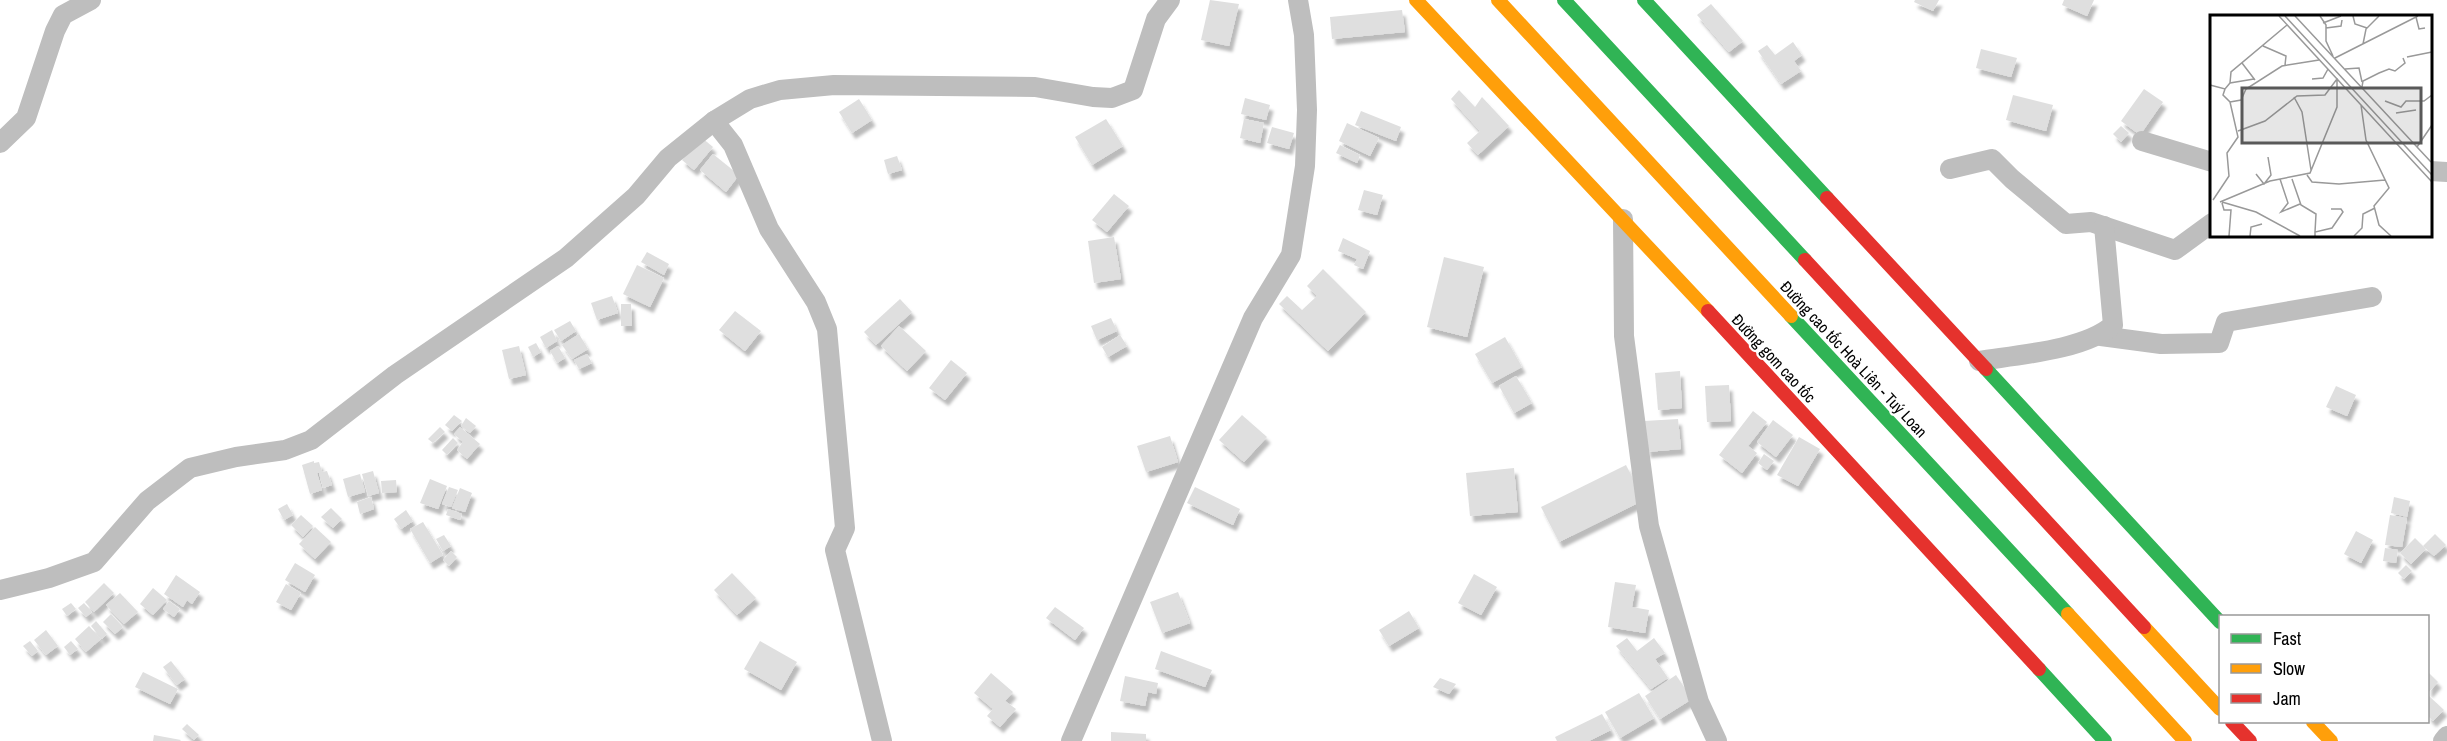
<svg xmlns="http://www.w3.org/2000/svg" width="2447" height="741" font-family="'Archivo Narrow',sans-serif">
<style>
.building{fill:#dfdfdf;filter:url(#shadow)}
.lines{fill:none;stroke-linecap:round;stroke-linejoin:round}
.street{stroke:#bebebe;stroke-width:20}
.fast{stroke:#30b455;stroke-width:14}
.slow{stroke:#ff9f0a;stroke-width:14}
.jam{stroke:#e5322d;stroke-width:14}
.labels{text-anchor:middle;stroke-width:4.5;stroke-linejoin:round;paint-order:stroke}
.street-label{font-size:16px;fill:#000;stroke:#fff}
.inset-road{fill:none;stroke:#999;stroke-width:1.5}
.view{fill:#595959;fill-opacity:0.15;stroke:#595959;stroke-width:3}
.inset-edge{fill:none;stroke:#000;stroke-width:3}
</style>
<defs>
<filter id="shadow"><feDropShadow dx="3.5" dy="6" stdDeviation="1.5" flood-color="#0004"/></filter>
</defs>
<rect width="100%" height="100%" fill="#fff"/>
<!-- building -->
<g class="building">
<path d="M1210 0 1239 4 1229 46 1201 40Z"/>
<path d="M1915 0H1939L1933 11 1914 2Z"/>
<path d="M2064 0H2094L2087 16 2062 5Z"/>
<path d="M1711 4 1743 41 1729 52 1697 15Z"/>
<path d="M1402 10 1405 32 1332 39 1330 17Z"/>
<path d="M1793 42 1802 55 1794 61 1801 71 1781 84 1758 51 1767 45 1775 55Z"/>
<path d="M1981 49 2017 58 2011 77 1976 68Z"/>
<path d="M2144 89 2163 102 2140 135 2121 121Z"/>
<path d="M1459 90 1475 107 1482 97 1509 126 1478 155 1467 143 1480 131 1451 99Z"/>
<path d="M2013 95 2053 105 2046 131 2006 120Z"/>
<path d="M1245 98 1270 105 1266 120 1241 114Z"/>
<path d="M859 99 872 120 852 133 839 112Z"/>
<path d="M1361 111 1401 127 1396 141 1355 125Z"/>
<path d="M1106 119 1123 146 1092 165 1075 137Z"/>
<path d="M1244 119 1264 123 1260 143 1240 138Z"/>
<path d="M1347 123 1379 138 1370 156 1339 141Z"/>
<path d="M2121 126 2129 133 2121 142 2113 134Z"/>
<path d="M1272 127 1294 133 1289 149 1267 143Z"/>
<path d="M701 137 713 147 694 170 682 160Z"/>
<path d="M1340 145 1360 155 1357 163 1336 153Z"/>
<path d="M713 154 739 175 726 192 700 170Z"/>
<path d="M897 156 902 170 888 174 884 160Z"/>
<path d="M1364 190 1383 195 1377 215 1358 210Z"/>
<path d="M1114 194 1129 206 1107 232 1092 220Z"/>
<path d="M1114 237 1121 279 1094 283 1088 241Z"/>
<path d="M1343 238 1370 251 1363 269 1354 265 1357 259 1338 251Z"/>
<path d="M647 252 669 264 664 275 641 262Z"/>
<path d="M1444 257 1484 267 1467 337 1427 327Z"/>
<path d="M637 265 664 278 650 307 623 294Z"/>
<path d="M1323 269 1366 312 1328 351 1279 304 1287 296 1302 310 1317 296 1307 286Z"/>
<path d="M612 296 618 313 597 320 591 303Z"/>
<path d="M900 299 912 312 876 345 864 332Z"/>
<path d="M621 304H631L632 326H621Z"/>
<path d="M735 311 761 331 745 351 719 330Z"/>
<path d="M1111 318 1117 331 1097 340 1091 326Z"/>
<path d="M570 321 576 331 561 341 554 330Z"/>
<path d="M899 326 926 351 907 371 881 346Z"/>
<path d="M552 330 557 341 546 348 540 337Z"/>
<path d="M579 334 588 349 572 359 562 345Z"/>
<path d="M1120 335 1127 346 1108 357 1102 347Z"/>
<path d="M1505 337 1522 367 1492 383 1475 354Z"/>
<path d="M536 343 541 352 533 357 528 347Z"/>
<path d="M519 346 526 375 509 379 502 350Z"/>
<path d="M558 346 565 358 557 363 550 351Z"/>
<path d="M587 354 592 363 579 369 574 360Z"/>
<path d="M951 360 967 373 945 400 929 388Z"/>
<path d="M1680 371 1682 408 1658 410 1655 373Z"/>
<path d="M1516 376 1532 403 1514 413 1499 386Z"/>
<path d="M1729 385 1731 421 1707 422 1705 386Z"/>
<path d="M2336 386 2356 395 2347 416 2326 407Z"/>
<path d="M1753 411 1767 422 1748 446 1757 453 1742 473 1719 455Z"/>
<path d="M454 415 462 421 452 431 445 425Z"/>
<path d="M1242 415 1267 437 1244 462 1219 440Z"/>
<path d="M466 418 476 426 470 433 461 426Z"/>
<path d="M1678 419 1681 449 1647 452 1644 421Z"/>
<path d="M1773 420 1793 435 1776 457 1757 442Z"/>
<path d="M440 427 445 432 433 443 428 439Z"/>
<path d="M460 427 480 444 467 459 457 450 463 442 454 434Z"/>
<path d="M1170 436 1178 462 1146 472 1137 446Z"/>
<path d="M1799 437 1820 449 1798 486 1777 475Z"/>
<path d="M453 438 458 443 447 455 442 450Z"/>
<path d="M1764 454 1774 461 1767 470 1758 463Z"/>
<path d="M314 461V463L319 462 322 472 327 471 332 485 323 488 319 473H317L322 490 310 494 302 465Z"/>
<path d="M1626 465 1644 500 1559 542 1541 507Z"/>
<path d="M1514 468 1518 512 1470 516 1466 473Z"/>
<path d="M373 471 379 493 368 496 362 474Z"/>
<path d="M360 474 365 492 348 497 343 479Z"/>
<path d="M430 479 447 486 438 509 420 503Z"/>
<path d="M396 480 397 492 382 493 381 481Z"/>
<path d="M449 487 458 490 451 507 442 504Z"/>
<path d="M1195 487 1240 509 1233 525 1187 503Z"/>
<path d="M460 488 472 493 465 512 452 508Z"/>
<path d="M371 497 374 509 360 514 357 502Z"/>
<path d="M2394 497 2410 501 2407 517 2391 513Z"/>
<path d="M287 504 293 515 284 520 278 509Z"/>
<path d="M331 508 342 519 333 528 321 517Z"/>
<path d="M448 509 462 514 460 520 446 515Z"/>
<path d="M406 510 413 521 401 529 394 519Z"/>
<path d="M301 515 313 526 303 537 291 525Z"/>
<path d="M2390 515 2407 518 2402 547 2385 545Z"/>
<path d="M423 522 443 555 430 563 410 529Z"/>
<path d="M315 527 331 542 315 559 299 544Z"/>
<path d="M2356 531 2373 540 2361 563 2344 554Z"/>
<path d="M2435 534 2446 545 2434 556 2423 546Z"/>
<path d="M444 535 451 546 443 551 436 539Z"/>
<path d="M2415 538 2426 549 2411 564 2400 553Z"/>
<path d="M2385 548 2398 550 2396 563 2383 561Z"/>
<path d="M451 551 457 557 449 566 443 560Z"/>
<path d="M295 563 315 575 305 592 285 580Z"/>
<path d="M2406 565 2412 571 2404 579 2398 573Z"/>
<path d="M732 573 756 598 737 615 714 590Z"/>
<path d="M1474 574 1497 587 1481 615 1458 603Z"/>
<path d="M176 575 200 592 192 604 187 600 183 607 164 594Z"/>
<path d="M1615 582 1636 585 1632 607 1649 610 1645 633 1608 627Z"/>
<path d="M104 583 114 593 94 612 85 602Z"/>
<path d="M286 584 301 593 291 610 276 602Z"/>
<path d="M153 588 167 600 153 615 140 604Z"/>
<path d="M1178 592 1190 623 1162 633 1150 602Z"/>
<path d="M120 593 138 612 124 624 106 605Z"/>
<path d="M169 601 180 609 174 617 163 609Z"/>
<path d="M71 603 76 609 67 616 62 609Z"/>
<path d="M84 603 92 612 86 617 78 608Z"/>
<path d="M1055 607 1084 628 1075 640 1046 618Z"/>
<path d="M1409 611 1419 628 1389 646 1379 630Z"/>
<path d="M111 614 123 627 115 634 103 622Z"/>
<path d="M96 621 107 634 102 639 91 626Z"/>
<path d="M89 626 101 639 86 652 75 639Z"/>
<path d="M46 630 58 646 46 655 34 640Z"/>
<path d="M1627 638 1637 651 1654 638 1665 653 1655 659 1668 678 1651 689 1616 646Z"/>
<path d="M30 641 38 651 32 656 23 646Z"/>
<path d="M71 641 78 649 70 655 64 647Z"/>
<path d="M760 641 797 662 781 690 744 669Z"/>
<path d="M1161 651 1212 670 1205 687 1155 669Z"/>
<path d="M171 661 185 679 177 685 163 667Z"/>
<path d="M143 672 178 689 170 704 135 687Z"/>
<path d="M2428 672 2438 682 2429 692 2428 691Z"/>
<path d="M991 673 1013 692 1005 701 1016 709 1000 727 987 716 993 709 974 693Z"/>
<path d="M1676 675 1692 699 1660 719 1645 696Z"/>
<path d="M1125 676 1158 683 1156 694 1148 692 1145 706 1120 701Z"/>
<path d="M1440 678 1456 684 1449 694 1433 687Z"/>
<path d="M1639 693 1654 718 1620 738 1605 712Z"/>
<path d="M2428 695 2444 710 2433 721 2428 716Z"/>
<path d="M1602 714 1611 730 1589 741H1557L1555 737Z"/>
<path d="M187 724 199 735 194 740 182 729Z"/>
<path d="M1111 732 1146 734V741H1111Z"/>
<path d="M154 735 181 740 180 741H153Z"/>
</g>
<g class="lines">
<!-- street -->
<g class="street">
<path d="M714 121 733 145 769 229 816 302 827 329 845 528 835 550 882 741"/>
<path d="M2142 141 2212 162"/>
<path d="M0 143 26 118 55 31 63 15 91 0"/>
<path d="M1950 169 1992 159 2012 179 2066 224 2091 222 2175 250 2212 223"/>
<path d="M2430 171 2447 172"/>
<path d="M1623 219 1624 336 1649 526 1699 702 1717 741"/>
<path d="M2101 336 2161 344 2219 343 2226 322 2372 297"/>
<path d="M1979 361C2017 355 2085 350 2113 325L2104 226"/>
<path d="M0 590 49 578 94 562 147 501 190 468 236 457 285 450 311 440 395 375 566 258 636 196 668 158 714 121 750 99 780 90 834 85 1035 87 1093 97 1112 98 1133 90 1156 19 1170 0"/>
<path d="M1071 741 1253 318 1291 255 1305 166 1307 110 1304 35 1298 0"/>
<path d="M2443 741 2447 736"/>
</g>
<!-- fast -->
<g class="fast">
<path d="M1564 0 1805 260"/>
<path d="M1644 0 1827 198"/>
<path d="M1791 316 2068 614"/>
<path d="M1986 369 2220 622"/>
<path d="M2039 669 2105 741"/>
</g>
<!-- slow -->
<g class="slow">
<path d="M1416 0 1708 311"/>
<path d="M1498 0 1791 316"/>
<path d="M2068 614 2185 741"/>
<path d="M2144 627 2220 709"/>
<path d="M2313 722 2331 741"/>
</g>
<!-- jam -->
<g class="jam">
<path d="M1827 198 1986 369"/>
<path d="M1805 260 2144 627"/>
<path d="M1708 311 2039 669"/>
<path d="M2232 722 2250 741"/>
</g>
</g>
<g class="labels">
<!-- street labels -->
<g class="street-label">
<text transform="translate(1774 358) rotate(47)" y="6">Đường gom cao tốc</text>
<text transform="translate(1854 359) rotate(47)" y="6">Đường cao tốc Hoà Liên - Tuý Loan</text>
</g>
</g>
<!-- overview -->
<g transform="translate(2210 15)">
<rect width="222" height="222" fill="#fff"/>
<path class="inset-road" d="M69 1 222 167M75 1 222 160M85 1 221 147M110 1 116 10V26L123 41M143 1 145 9 157 13M206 2 209 14 215 13M113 8 131 1M116 13 131 11 132 5M153 29 156 14 169 1M53 31 76 41 75 50M197 42 222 37M125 43 208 1M32 48 45 65M135 54 149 53 152 67M102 64 113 63 118 54M20 68 21 57 77 10M0 70 15 74 20 68 44 64M152 72 153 66 169 58 179 54 185 56 195 48 193 43M84 82 92 97 101 155M175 86 191 92 196 86H214L222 80M20 87 31 85 36 74 72 51 109 45M151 90 156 125 179 173 164 191 169 210 181 221M186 98 206 95M28 116 55 106 87 81 115 80 127 64M207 132 222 110M46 159 54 169 61 160 58 142M97 160 102 167 129 169 175 165M70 164 78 188 71 197 90 189M82 164 91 190 106 199 105 217M3 185 19 161 17 138 28 122 20 87 13 80 15 74M10 187 60 166 100 158 127 92V63M12 187 46 197 90 221M12 188 14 195H21L19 221M40 221 41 212 52 209M105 221V217L122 213 133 197 131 194H121M144 221 152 213 153 199 165 193"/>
<path class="view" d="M32 73H211V128H32Z"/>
<rect width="222" height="222" class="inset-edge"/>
</g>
<!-- legend -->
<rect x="2219" y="615" width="210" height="108" fill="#ffffff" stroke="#999999" stroke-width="1.5"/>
<rect x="2231" y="634" width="30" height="9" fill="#30b455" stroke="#999999" stroke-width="1.5"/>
<text x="2273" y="645" font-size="18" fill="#000000">Fast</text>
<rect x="2231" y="664" width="30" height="9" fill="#ff9f0a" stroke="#999999" stroke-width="1.5"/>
<text x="2273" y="675" font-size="18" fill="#000000">Slow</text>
<rect x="2231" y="694" width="30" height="9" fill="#e5322d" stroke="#999999" stroke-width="1.5"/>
<text x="2273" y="705" font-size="18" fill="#000000">Jam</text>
</svg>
